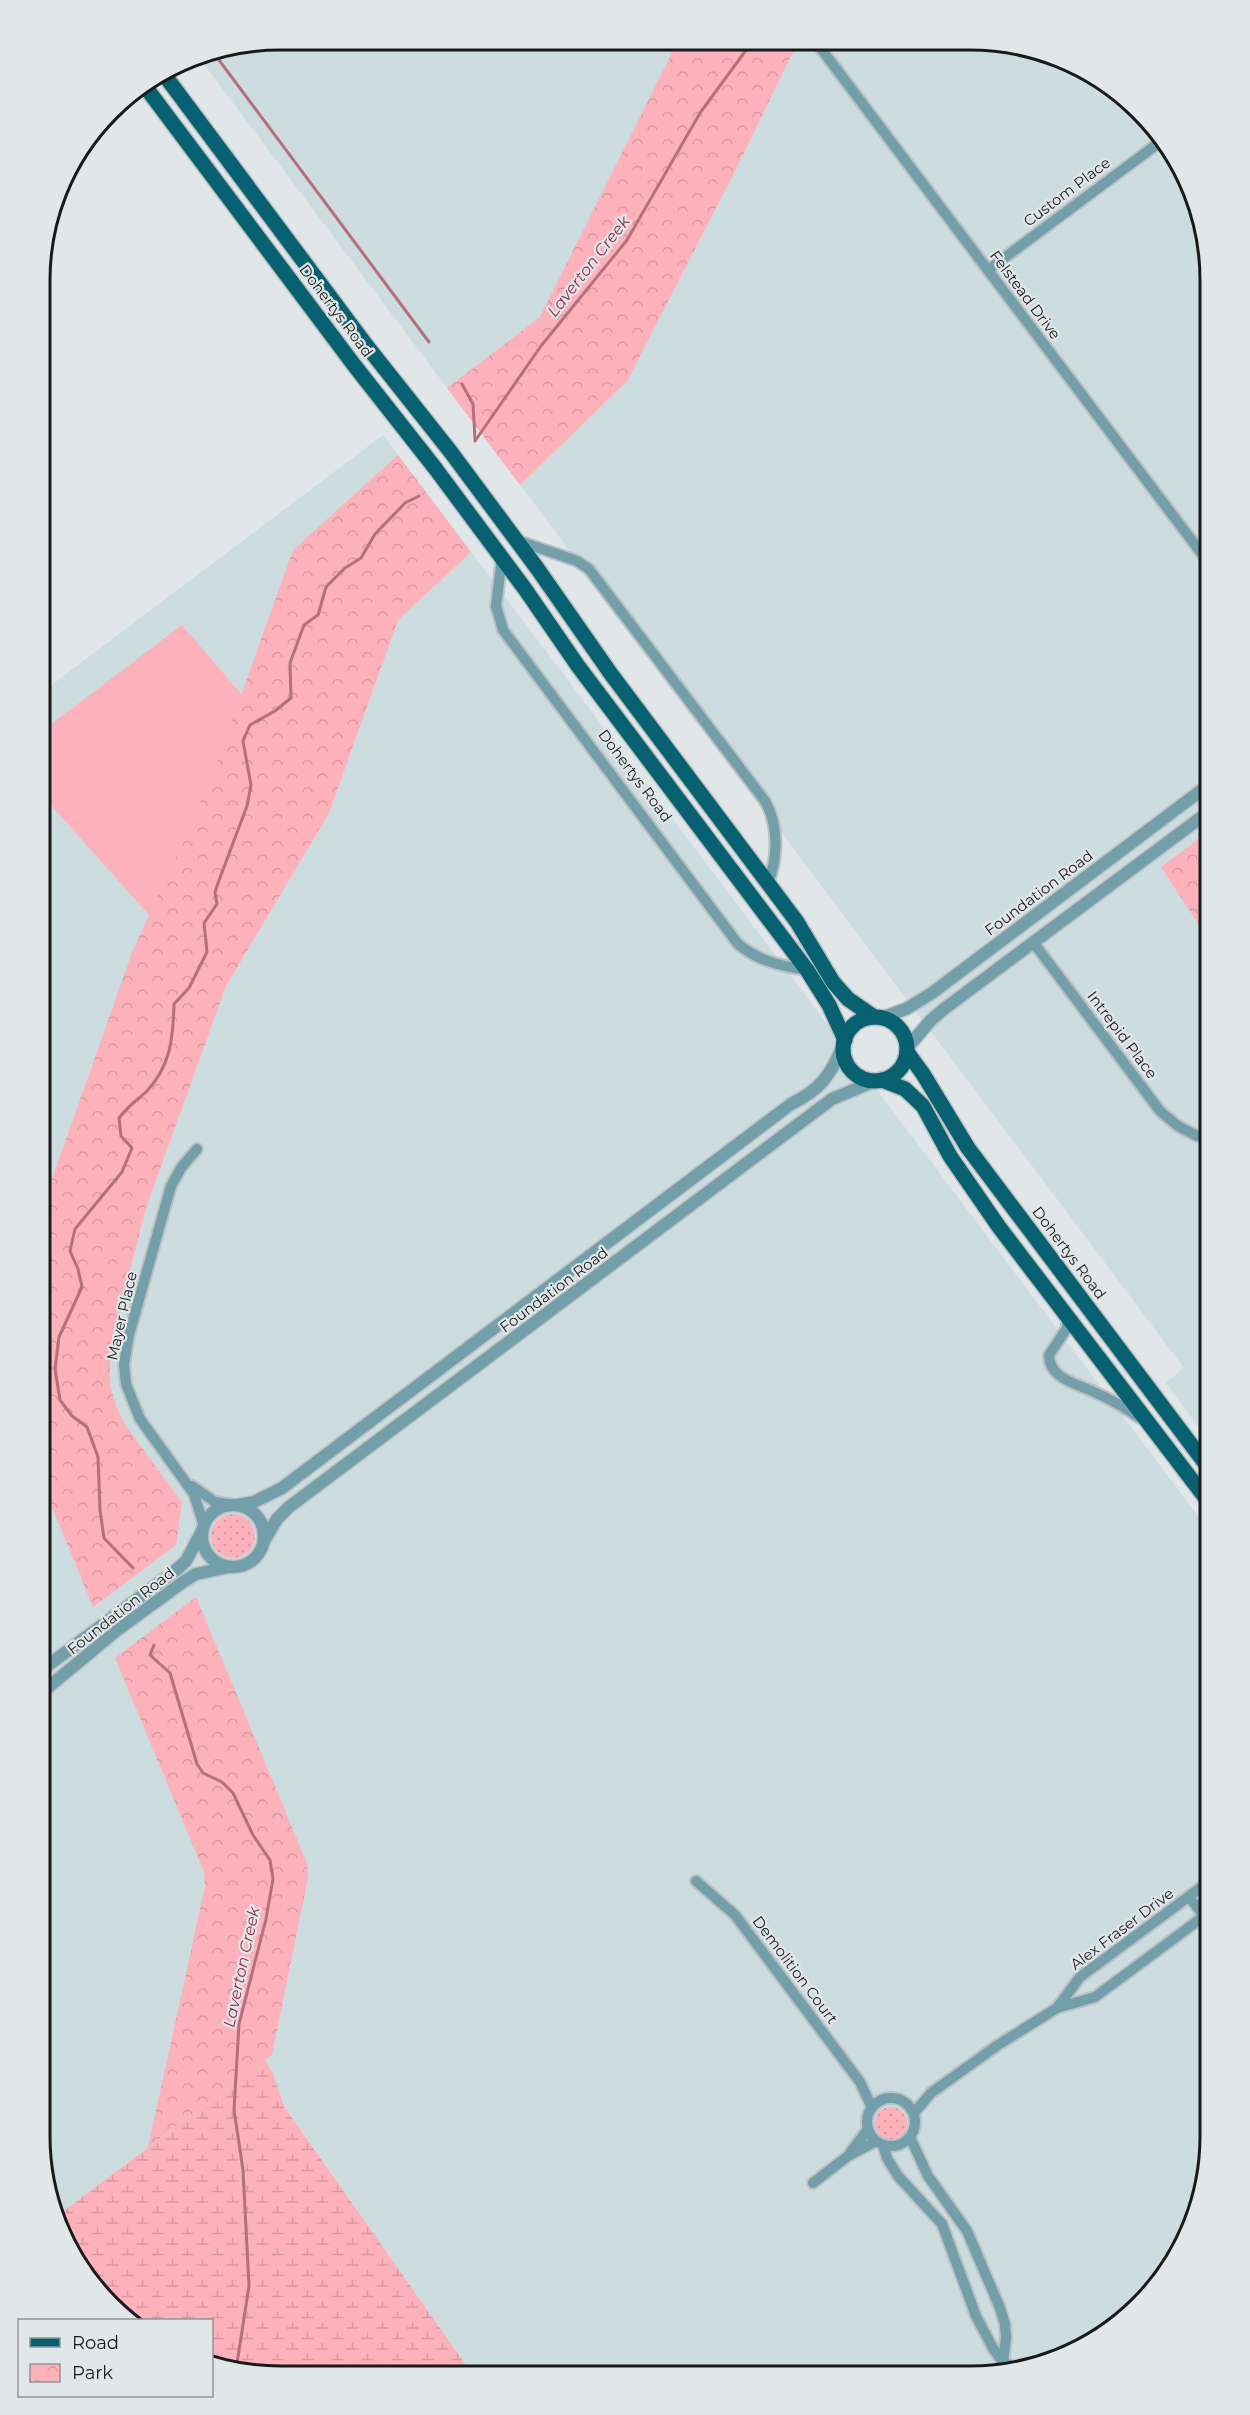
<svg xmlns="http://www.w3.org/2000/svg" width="1250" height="2415" font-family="Montserrat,sans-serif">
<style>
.built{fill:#cddcdf}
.grass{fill:#fdb1bb}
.wetland{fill:url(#wetland-marsh)}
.park{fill:url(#park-crowns)}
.garden{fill:url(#garden-dots)}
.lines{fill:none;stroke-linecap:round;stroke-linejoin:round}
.stream{stroke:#b2717b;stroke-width:3}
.minor-casing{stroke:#bdc1c3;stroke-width:14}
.tertiary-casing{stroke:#bdc1c3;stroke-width:15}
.primary-casing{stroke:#bdc1c3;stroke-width:18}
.minor{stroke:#729fa9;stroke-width:10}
.tertiary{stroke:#729fa9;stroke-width:12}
.primary{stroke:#086170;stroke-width:15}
.labels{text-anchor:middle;stroke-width:4.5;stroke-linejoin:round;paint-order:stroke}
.street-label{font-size:15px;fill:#191b1b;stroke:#e1e6e8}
.water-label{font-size:16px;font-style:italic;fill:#962a45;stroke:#e1e6e8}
.rim{fill:none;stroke:#191b1b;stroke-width:3}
</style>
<defs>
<pattern id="wetland-marsh" width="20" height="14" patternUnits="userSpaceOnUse" patternTransform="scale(1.5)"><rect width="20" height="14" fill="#fdb1bb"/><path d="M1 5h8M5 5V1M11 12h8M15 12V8" fill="none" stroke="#d898a0"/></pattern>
<pattern id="park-crowns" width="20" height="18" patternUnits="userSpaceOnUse" patternTransform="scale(1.5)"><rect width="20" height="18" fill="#fdb1bb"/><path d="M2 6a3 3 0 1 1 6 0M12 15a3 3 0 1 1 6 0" fill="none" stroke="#d898a0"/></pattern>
<pattern id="garden-dots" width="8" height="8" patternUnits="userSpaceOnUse" patternTransform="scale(1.5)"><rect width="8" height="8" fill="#fdb1bb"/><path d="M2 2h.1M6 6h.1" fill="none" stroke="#d898a0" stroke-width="1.8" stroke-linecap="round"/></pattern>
</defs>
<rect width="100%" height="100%" fill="#e1e6e8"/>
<!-- built -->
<g class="built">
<path d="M280 39 1017 44 1077 64 1129 99 1171 146 1198 203 1211 280V1444L1166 1383 1184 1368 197 55Z"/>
<path d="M383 435 1211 1533 1210 2151 1193 2227 1161 2282 1104 2335 1047 2363 970 2376 473 2375 284 2105 273 2073 265 2060 54 2218 52 2212 39 2135 41 693Z"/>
</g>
<!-- grass -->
<path class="grass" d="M182 625 242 695 214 771 150 916 40 793 41 732Z"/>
<!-- wetland -->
<path class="wetland" d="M265 2060 273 2073 284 2106 473 2375 248 2374 212 2363V2320H127L80 2269 54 2218Z"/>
<!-- park -->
<g class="park">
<path d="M678 41 793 42 796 46 735 171 627 381 520 485 447 388 540 317Z"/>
<path d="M398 455 471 552 398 620 329 813 226 986 146 1208 110 1348V1385L116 1406 126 1426 182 1502 176 1545 93 1607 40 1478V1224L53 1176 132 953 214 771 293 550Z"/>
<path d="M1211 830V943L1161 867Z"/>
<path d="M196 1597 307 1863 308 1878 272 2055 148 2147 205 1887 204 1872 115 1658Z"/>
</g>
<!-- garden -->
<g class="garden">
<circle cx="233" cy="1536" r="22"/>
<circle cx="891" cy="2123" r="16"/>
</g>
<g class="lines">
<!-- stream -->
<g class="stream">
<path d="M213 52 429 342"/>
<path d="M462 384 473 404 475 439"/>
<path d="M475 441 541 346 627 240 700 113 752 42"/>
<path d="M133 1568 104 1538 100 1510 98 1457 87 1427 72 1416 60 1400 55 1369 59 1337 82 1287 78 1269 70 1251 75 1229 122 1172 132 1148 121 1136 119 1118C128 1106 136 1101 146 1092 171 1066 173 1038 174 1004L189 988 207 952 204 923 217 904 215 892 218 883 247 806 251 785 243 741 250 725 275 711 291 698 290 663 304 625 318 615 326 587 345 568 361 558 375 534 405 503 419 496"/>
<path d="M154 1645 150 1655 170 1673 197 1764 203 1773 222 1782 233 1793 253 1835 270 1860 273 1879 266 1919 239 2024 234 2110 243 2170 249 2286 236 2370"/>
</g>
<defs>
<g id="minor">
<path d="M816 42 1211 566"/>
<path d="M988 270 1164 139"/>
<path d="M516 540 577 561 589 569 765 801C779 825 778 858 768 883"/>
<path d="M502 557 496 606 503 630 738 944C759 961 780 966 807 970"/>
<path d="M1033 942 1160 1111 1178 1126 1197 1136"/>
<path d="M197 1149 181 1168 171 1186 129 1335 124 1364 126 1384 140 1419 194 1494 204 1526"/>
<path d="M1067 1316V1328L1049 1355C1049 1379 1078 1384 1094 1392 1110 1399 1126 1408 1140 1418"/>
<path d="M192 1486 215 1502 234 1505"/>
<path d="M696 1881 735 1915 860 2082 872 2108"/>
<path d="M1189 1897 1204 1916"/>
<path d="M1057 2008 1080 1977 1211 1880"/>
<circle cx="891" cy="2122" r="24"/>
<path d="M914 2113 931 2093 998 2045 1057 2008 1095 1997 1211 1911"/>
<path d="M910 2137 928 2176 967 2231 1000 2308 1005 2324 1006 2338 1003 2362 995 2372"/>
<path d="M883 2145 887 2158 898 2176 942 2224 976 2316 994 2350 1003 2362 1012 2366 1027 2367"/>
<path d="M850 2153 868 2129"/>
<path d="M813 2183 848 2156 876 2141"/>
</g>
<g id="tertiary">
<path d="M881 1018 906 1009 932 993 1211 783"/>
<path d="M907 1048 931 1020 944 1009 1211 810"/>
<circle cx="233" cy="1536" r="31"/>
<path d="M238 1505 254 1502 282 1488 791 1104C820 1090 830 1076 843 1046"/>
<path d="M264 1541 277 1519 289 1507 832 1099 875 1081"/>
<path d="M39 1672 175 1571 186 1561 202 1531"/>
<path d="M39 1695 116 1631 183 1582 196 1574 229 1567"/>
</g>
<g id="primary">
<path d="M163 73 366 345 450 451 537 568 611 674 797 922 833 982 848 999 874 1017"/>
<path d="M144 85 354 365 435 468 525 589 578 666 807 970 829 1005 845 1040"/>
<circle cx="875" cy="1049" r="32"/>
<path d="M907 1052 923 1074 968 1148 1211 1471"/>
<path d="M882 1080 905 1089 923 1106 950 1156 999 1227 1211 1505"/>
</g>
</defs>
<!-- minor casing -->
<use href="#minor" class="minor-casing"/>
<!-- tertiary casing -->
<use href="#tertiary" class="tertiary-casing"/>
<!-- primary casing -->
<use href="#primary" class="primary-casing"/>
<!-- minor -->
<use href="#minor" class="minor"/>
<!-- tertiary -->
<use href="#tertiary" class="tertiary"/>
<!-- primary -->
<use href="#primary" class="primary"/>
</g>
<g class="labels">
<!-- street labels -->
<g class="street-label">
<text transform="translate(1067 192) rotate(-37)" y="5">Custom Place</text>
<text transform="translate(1025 295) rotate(53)" y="5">Felstead Drive</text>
<text transform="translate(336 311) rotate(53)" y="5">Dohertys Road</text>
<text transform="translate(635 776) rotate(53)" y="5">Dohertys Road</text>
<text transform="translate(1039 893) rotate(-37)" y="5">Foundation Road</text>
<text transform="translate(1122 1035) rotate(53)" y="5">Intrepid Place</text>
<text transform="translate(1069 1253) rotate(53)" y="5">Dohertys Road</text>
<text transform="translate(554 1290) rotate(-37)" y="5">Foundation Road</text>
<text transform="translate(122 1316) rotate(-77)" y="5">Mayer Place</text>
<text transform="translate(121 1611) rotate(-38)" y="5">Foundation Road</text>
<text transform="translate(1122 1929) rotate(-37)" y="5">Alex Fraser Drive</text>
<text transform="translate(795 1970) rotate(53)" y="5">Demolition Court</text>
</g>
<!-- water labels -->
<g class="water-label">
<text transform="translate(588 266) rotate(-52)" y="6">Laverton Creek</text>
<text transform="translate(241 1967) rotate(-78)" y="6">Laverton Creek</text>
</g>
</g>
<!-- crop -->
<path d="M0 0H1250V2415H0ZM280 50H970A230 230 0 0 1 1200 280V2136A230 230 0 0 1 970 2366H280A230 230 0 0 1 50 2136V280A230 230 0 0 1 280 50Z" fill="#e1e6e8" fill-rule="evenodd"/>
<path class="rim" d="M280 50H970A230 230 0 0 1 1200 280V2136A230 230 0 0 1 970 2366H280A230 230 0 0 1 50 2136V280A230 230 0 0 1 280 50Z"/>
<!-- legend -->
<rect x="18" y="2319" width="195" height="78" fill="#e1e6e8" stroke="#919596" stroke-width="1.5"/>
<rect x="30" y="2338" width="30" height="9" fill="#086170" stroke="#919596" stroke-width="1.5"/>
<text x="72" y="2349" font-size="18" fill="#191b1b">Road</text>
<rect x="30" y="2364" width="30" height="18" fill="url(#park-crowns)" stroke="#919596" stroke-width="1.5"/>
<text x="72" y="2379" font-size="18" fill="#191b1b">Park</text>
</svg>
